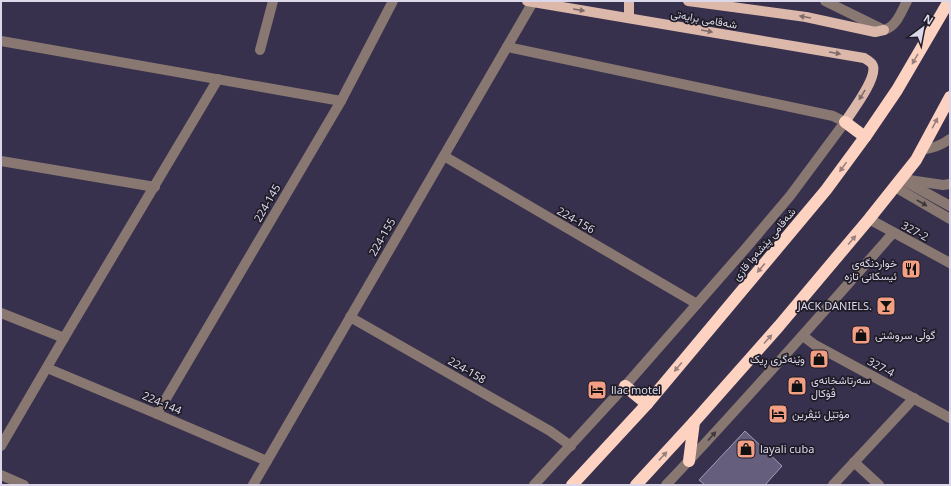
<svg xmlns="http://www.w3.org/2000/svg" width="951" height="486" font-family="'Noto Sans',Vazirmatn,sans-serif">
<style>
.building{fill:#655e7c;stroke:#a49cbd}
.lines{fill:none;stroke-linecap:round;stroke-linejoin:round}
.minor{stroke:#897871;stroke-width:10}
.major{stroke:#dcb8ab;stroke-width:10}
.highway{stroke:#fdd2c1;stroke-width:12}
.oneway{fill:#7e6a6a}
.oneway2{fill:#99807c}
.oneway3{fill:#3f383e}
.labels{text-anchor:middle;stroke-width:3.5;stroke-linejoin:round;paint-order:stroke}
.street-label{font-size:11px;fill:#dcd8ea;stroke:#1f1c28}
.poi-label{font-size:11px;fill:#dcd8ea;stroke:#1f1c28;text-anchor:start}
</style>
<rect width="100%" height="100%" fill="#38314d"/>
<!-- building -->
<path class="building" d="M745 431 782 466 765 485H705L699 480Z"/>
<g class="lines">
<!-- minor -->
<g class="minor">
<path d="M825 1 884 30C897 26 901 12 907 1"/>
<path d="M1 41 341 101"/>
<path d="M507 47 833 116 845 122 790 196 746 248 625 386 534 485"/>
<path d="M260 50 273 1"/>
<path d="M921 150C933 148 940 146 950 139"/>
<path d="M444 156 697 304"/>
<path d="M1 161 155 187"/>
<path d="M901 179 950 206"/>
<path d="M909 180 943 185 950 184"/>
<path d="M895 187 950 219"/>
<path d="M869 219 950 263"/>
<path d="M1 313 64 338"/>
<path d="M350 317 550 431 571 446"/>
<path d="M803 336 815 345 950 418"/>
<path d="M47 368 157 414 267 461"/>
<path d="M157 414 341 101 393 1"/>
<path d="M1 446 64 338 218 79"/>
<path d="M854 462 879 485"/>
<path d="M1 475 24 485"/>
<path d="M253 485 533 2"/>
<path d="M666 485C744 403 818 318 893 233"/>
<path d="M833 485 914 398"/>
</g>
<!-- major -->
<g class="major">
<path d="M527 1 864 58C867 60 872 62 873 66 877 79 852 111 845 122"/>
<path d="M629 1V18"/>
<path d="M688 1 806 17 875 32 884 30"/>
</g>
<!-- highway -->
<g class="highway">
<path d="M845 122 865 137"/>
<path d="M625 386 647 404"/>
<path d="M689 461 694 422"/>
<path d="M572 485 647 404 826 190 865 137 897 90 949 1"/>
<path d="M636 485 694 422 779 326 869 219 916 160 950 97"/>
</g>
</g>
<!-- one-way arrows -->
<defs><path id="oneway-solid" d="M-6-.8H1V-3.2L6.5 0L1 3.2V.8H-6Z"/></defs>
<g class="oneway">
<use href="#oneway-solid" transform="translate(579 10) rotate(9)"/>
<use href="#oneway-solid" transform="translate(805 17) rotate(-170)"/>
<use href="#oneway-solid" transform="translate(707 31) rotate(10)"/>
<use href="#oneway-solid" transform="translate(835 53) rotate(10)"/>
<use href="#oneway-solid" transform="translate(862 95) rotate(122)"/>
</g>
<g class="oneway2">
<use href="#oneway-solid" transform="translate(915 59) rotate(120)"/>
<use href="#oneway-solid" transform="translate(935 123) rotate(-62)"/>
<use href="#oneway-solid" transform="translate(843 167) rotate(126)"/>
<use href="#oneway-solid" transform="translate(852 240) rotate(-50)"/>
<use href="#oneway-solid" transform="translate(761 268) rotate(130)"/>
<use href="#oneway-solid" transform="translate(768 339) rotate(-48)"/>
<use href="#oneway-solid" transform="translate(678 367) rotate(130)"/>
<use href="#oneway-solid" transform="translate(663 456) rotate(-47)"/>
</g>
<g class="oneway3">
<use href="#oneway-solid" transform="translate(922 203) rotate(30)"/>
<use href="#oneway-solid" transform="translate(712 436) rotate(-48)"/>
</g>
<!-- icons -->
<defs>
<symbol id="restaurant-square" viewBox="-11 -11 22 22"><rect x="-9" y="-9" width="18" height="18" rx="4" fill="#f39f83" stroke="#1f1c28"/><path d="M-5-6h1v4h1v-4h1v4h1v-4h1v5L-1.5 .5V6h-2V.5L-5-1ZM5-6V6H3V1.5H1.5Q1.5-4 5-6Z" fill="#111"/></symbol>
<symbol id="bar-square" viewBox="-11 -11 22 22"><rect x="-9" y="-9" width="18" height="18" rx="4" fill="#f39f83" stroke="#1f1c28"/><path d="M-6-5H6L.8 .8V4.5H3.5V6h-7V4.5H-.8V.8Z" fill="#111"/></symbol>
<symbol id="shop-square" viewBox="-11 -11 22 22"><rect x="-9" y="-9" width="18" height="18" rx="4" fill="#f39f83" stroke="#1f1c28"/><path d="M-5-2.5h2.3a2.7 3.5 0 0 1 5.4 0H5L5.5 6h-11ZM-1.5-2.5h3a1.5 2.3 0 0 0-3 0Z" fill="#111"/></symbol>
<symbol id="hotel-square" viewBox="-11 -11 22 22"><rect x="-9" y="-9" width="18" height="18" rx="4" fill="#f39f83" stroke="#1f1c28"/><path d="M-6-4.5h1.5V1H6V5H4.5V3h-9V5H-6ZM-4 0a1.8 1.8 0 1 1 3.6 0ZM.5 0V-2.5h3Q6-2.5 6 0Z" fill="#111"/></symbol>
</defs>
<g fill-rule="evenodd">
<use href="#restaurant-square" x="900" y="258" width="22" height="22"/>
<use href="#bar-square" x="875" y="295" width="22" height="22"/>
<use href="#shop-square" x="850" y="324" width="22" height="22"/>
<use href="#shop-square" x="808" y="348" width="22" height="22"/>
<use href="#shop-square" x="786" y="375" width="22" height="22"/>
<use href="#hotel-square" x="586" y="379" width="22" height="22"/>
<use href="#hotel-square" x="767" y="403" width="22" height="22"/>
<use href="#shop-square" x="735" y="438" width="22" height="22"/>
</g>
<g class="labels">
<!-- street labels -->
<g class="street-label">
<text transform="translate(704 19) rotate(10)" y="4">شەقامی برایەتی</text>
<text transform="translate(267 203) rotate(-60)" y="4">224-145</text>
<text transform="translate(576 220) rotate(30)" y="4">224-156</text>
<text transform="translate(915 231) rotate(28)" y="4">327-2</text>
<text transform="translate(382 237) rotate(-60)" y="4">224-155</text>
<text transform="translate(764 244) rotate(-50)" y="4">شەقامی پێشەوا قازی</text>
<text transform="translate(881 367) rotate(28)" y="4">327-4</text>
<text transform="translate(467 370) rotate(30)" y="4">224-158</text>
<text transform="translate(162 403) rotate(23)" y="4">224-144</text>
</g>
<!-- poi labels -->
<g class="poi-label">
<text x="897" y="267" text-anchor="end">خواردنگەی<tspan x="897" dy="13">ئیسکانی تازە</tspan></text>
<text x="872" y="310" text-anchor="end">JACK DANIELS.</text>
<text x="875" y="339">گوڵی سروشتی</text>
<text x="805" y="363" text-anchor="end">وێنەگری ڕیک</text>
<text x="811" y="384">سەرتاشخانەی<tspan x="811" dy="13">ڤۆکال</tspan></text>
<text x="611" y="394">llac motel</text>
<text x="792" y="418">مۆتێل ئێڤرین</text>
<text x="760" y="453">layali cuba</text>
</g>
</g>
<!-- border -->
<rect width="951" height="486" fill="none" stroke="#dcd8ea" stroke-width="4"/>
<!-- north arrow -->
<g transform="translate(923 28) rotate(32)" stroke="#1f1c28" stroke-width="3" paint-order="stroke">
<path d="M0-3L7 15L0 10L-7 15Z" fill="#dcd8ea"/>
<text y="-6" font-size="11" font-weight="bold" text-anchor="middle" fill="#dcd8ea">N</text>
</g>
</svg>
